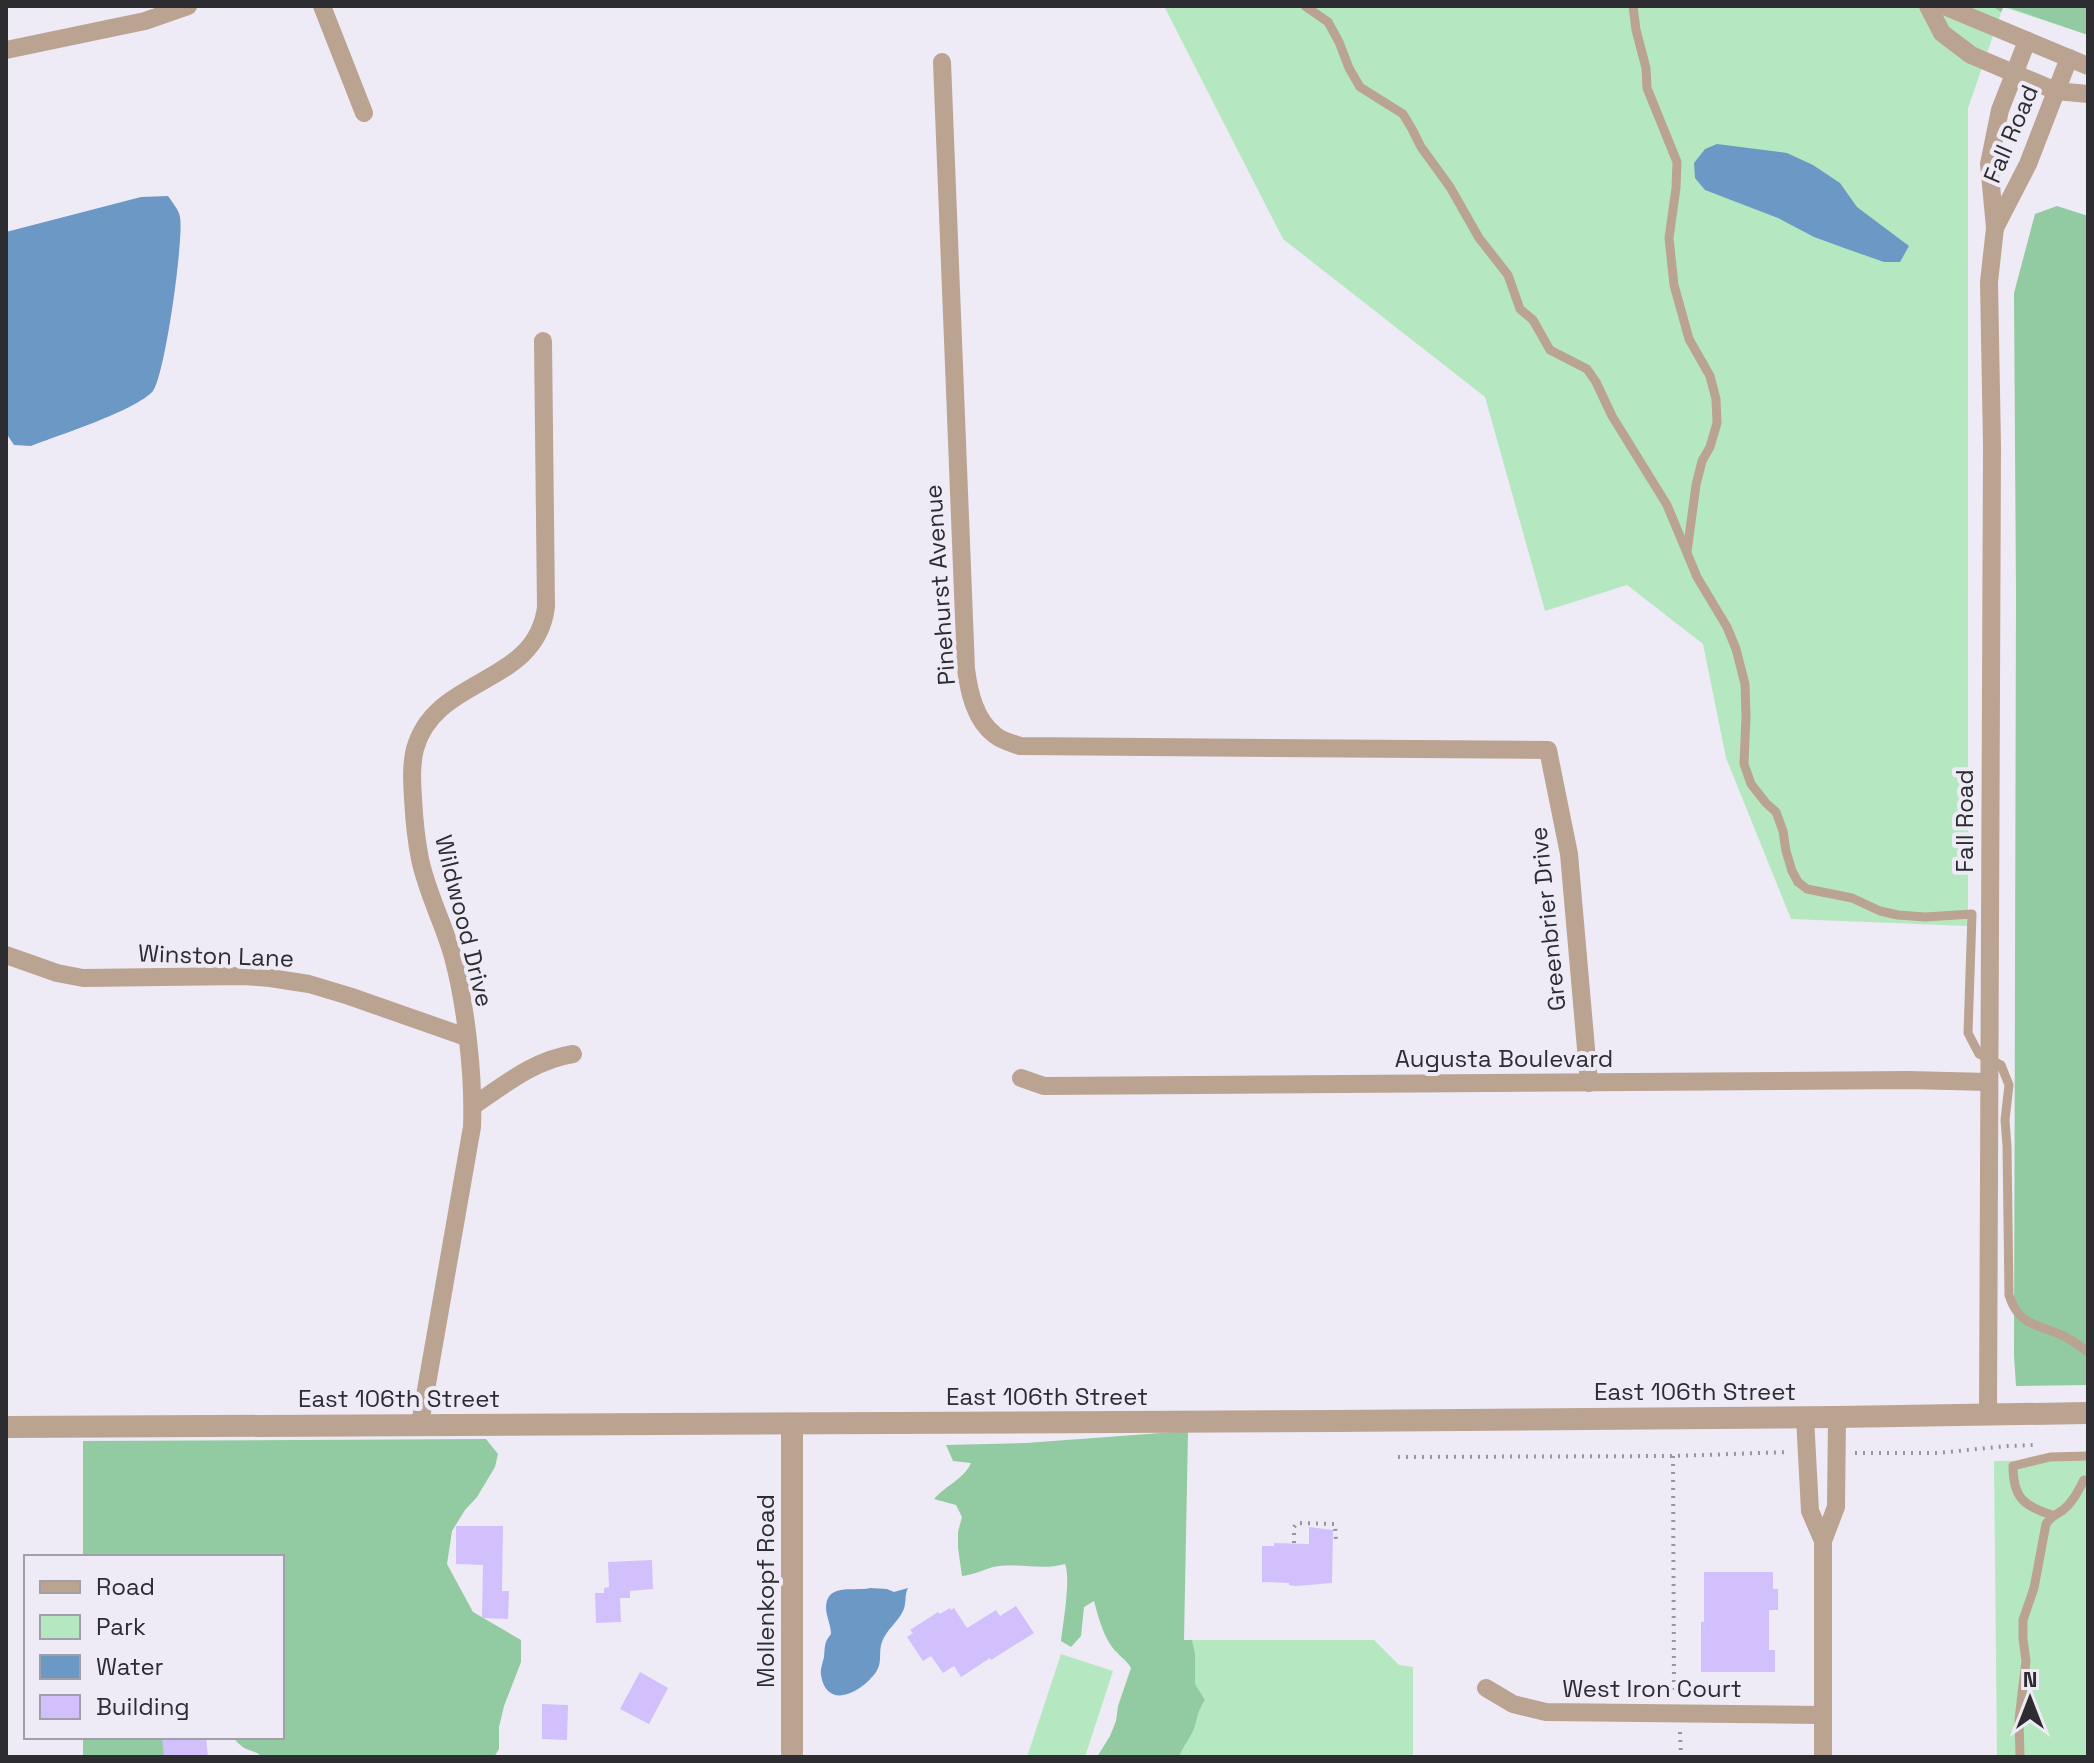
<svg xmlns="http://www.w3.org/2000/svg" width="2094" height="1763" font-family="'Space Grotesk',sans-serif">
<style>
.green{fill:#b5e8c1}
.forest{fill:#92caa1}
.water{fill:#6b98c5}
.building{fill:#d1c0fb}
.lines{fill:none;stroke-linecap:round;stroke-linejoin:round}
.path{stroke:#97959d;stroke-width:4;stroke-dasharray:2 6;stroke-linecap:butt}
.service{stroke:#bba392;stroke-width:9}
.minor{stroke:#bba392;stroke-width:18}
.tertiary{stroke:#bba392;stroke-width:22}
.labels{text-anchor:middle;stroke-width:8;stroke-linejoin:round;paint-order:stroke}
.street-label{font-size:24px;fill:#2d2c30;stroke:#eeebf7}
</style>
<rect width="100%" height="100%" fill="#eeebf7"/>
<!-- green -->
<g class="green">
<path d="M1164 6H2088V35L2003 7 1968 108V926L1791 919 1726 758 1703 644 1627 585 1545 611 1485 397 1283 239Z"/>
<path d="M2088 1460V1757H1997L1994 1461Z"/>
<path d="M1192 1640H1374L1399 1665 1413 1667V1757H1179C1183 1746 1192 1736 1195 1726 1198 1715 1198 1711 1205 1700L1195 1685V1653Z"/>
<path d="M1061 1654 1113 1671 1085 1757H1027Z"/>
</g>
<!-- forest -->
<g class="forest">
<path d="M1992 6H2088V35L2004 6 2001 12Z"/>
<path d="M2057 206 2088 216V1385L2016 1386 2014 1356 2016 593 2014 293 2035 214Z"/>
<path d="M1188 1431 1184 1640H1192L1195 1653V1684L1205 1700C1198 1711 1198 1715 1195 1726 1192 1736 1183 1746 1179 1757H1097L1110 1736 1116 1721 1118 1706 1131 1668C1126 1659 1116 1654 1110 1644 1102 1631 1098 1616 1094 1601L1084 1607 1081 1636 1071 1647 1061 1641C1063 1625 1071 1578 1065 1564 1041 1571 1017 1562 993 1567 983 1570 973 1575 962 1576L958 1548V1532L962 1517 956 1505 934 1499C945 1486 964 1479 971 1463L953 1461 946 1445 1026 1443Z"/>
<path d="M486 1439 498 1454 495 1467 477 1497 465 1510 452 1531 447 1564 473 1612 521 1640V1662L504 1706 499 1727V1749L494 1757H263C250 1747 246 1754 233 1737H282V1557H83V1441Z"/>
<path d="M83 1737H190L167 1757H83Z"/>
</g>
<!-- water -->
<g class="water">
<path d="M1717 144 1787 153 1813 165 1840 183 1857 207 1909 246 1900 262H1884L1847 249 1814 237 1778 218 1705 190 1695 178 1694 163 1705 149Z"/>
<path d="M168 196C172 202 179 210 180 217 184 239 165 376 153 391 135 411 59 435 31 446L14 445 6 433V232L141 197Z"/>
<path d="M870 1588 887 1589 894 1592 908 1588C904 1595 907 1603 903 1611 898 1622 886 1630 882 1642 878 1652 883 1662 876 1672 863 1691 827 1712 821 1675 820 1669 823 1662 824 1657 825 1647 824 1642 831 1634 831 1625 826 1616 826 1607 827 1582 855 1592 870 1588Z"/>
</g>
<!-- building -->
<g class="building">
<path d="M456 1526H503L502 1591H509L508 1619 482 1618 483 1565 456 1564Z"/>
<path d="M1309 1527 1333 1530 1332 1583 1296 1586 1289 1585V1583L1262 1582V1546H1274V1543L1309 1544Z"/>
<path d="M652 1560 653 1589 630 1591V1598H620L621 1622 596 1623 595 1593H604V1588L609 1587 608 1562Z"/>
<path d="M1704 1572H1773V1589H1778V1610H1769V1650H1775V1672H1701V1622H1704Z"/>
<path d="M1016 1606 1034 1633 991 1660 990 1658 961 1677 954 1666 943 1673 931 1656 923 1661 907 1637 913 1633 910 1630 938 1612 940 1614 950 1608 951 1610 954 1608 967 1628 996 1610 1000 1616Z"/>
<path d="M640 1672 668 1688 649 1724 620 1709Z"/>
<path d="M542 1704 568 1705 567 1740 542 1739Z"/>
<path d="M162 1737H206L208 1757H164Z"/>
</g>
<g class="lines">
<!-- path -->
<g class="path">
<path d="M1855 1453H1938L2007 1446 2034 1445"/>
<path d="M1673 1456 1674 1690 1679 1695"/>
<path d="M1398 1457 1673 1456 1790 1452"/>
<path d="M1294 1543V1527L1297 1523 1335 1524 1336 1541"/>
<path d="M1680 1732 1681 1757"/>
</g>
<!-- service -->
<g class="service">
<path d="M1305 6 1328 22 1339 42 1349 68 1360 87 1403 114 1412 129 1421 147 1450 187 1479 238 1508 275 1520 309 1533 320 1550 350 1587 369 1596 382 1612 416 1667 505 1697 577 1727 627 1736 649 1745 684 1746 716 1744 764 1751 784 1766 803 1776 812 1783 831 1786 851 1792 871 1798 882 1807 889 1852 898 1880 911 1898 915 1925 917 1972 914 1968 1033 1979 1054 2001 1065 2009 1085 2005 1120 2007 1146 2009 1295C2019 1326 2035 1323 2061 1335 2071 1339 2080 1346 2088 1352"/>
<path d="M1633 6 1636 30 1646 68 1647 88 1677 162 1676 188 1669 238 1674 285 1689 339 1710 376 1716 399 1717 423 1710 447 1702 461 1696 485 1687 552"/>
<path d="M2052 1515C2023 1506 2013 1497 2013 1466L2050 1457 2088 1456"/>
<path d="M2020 1757 2019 1719 2026 1661 2023 1639V1620L2034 1588 2046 1524C2051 1516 2056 1515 2063 1510 2073 1502 2078 1491 2084 1480"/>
</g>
<!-- minor -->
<g class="minor">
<path d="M322 6 364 113"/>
<path d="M1928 6 1942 33 1971 55 2056 91 2088 94"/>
<path d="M1944 6 2088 66"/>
<path d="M6 50 145 21 188 6"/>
<path d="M942 62 966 669C969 692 975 720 995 735 1002 741 1012 743 1020 746L1548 750 1569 854 1589 1083"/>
<path d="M1995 228 2028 164 2069 58"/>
<path d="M6 955 57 973 83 978 244 976 270 978 309 984 349 996 466 1037"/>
<path d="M1021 1078 1044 1086 1908 1080 1989 1082"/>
<path d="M473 1106C504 1085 534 1060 573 1054"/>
<path d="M1988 1415 1992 446 1989 282 1995 228 1989 164 2000 110 2027 41"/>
<path d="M1805 1417 1810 1511 1823 1541"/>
<path d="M420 1424 472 1127C474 1076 466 1006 453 957 444 924 427 893 420 859 416 839 414 818 413 798 412 782 411 765 415 749 435 675 536 687 546 607L543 341"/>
<path d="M1486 1688 1513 1704 1546 1712 1823 1715"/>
<path d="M1823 1757V1541L1836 1507 1837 1417"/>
</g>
<!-- tertiary -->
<g class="tertiary">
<path d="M792 1425V1757"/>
<path d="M6 1427 1335 1421 1837 1417 2088 1413"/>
</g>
</g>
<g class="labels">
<!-- street labels -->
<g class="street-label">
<text transform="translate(2011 134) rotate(-67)" y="8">Fall Road</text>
<text transform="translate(940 585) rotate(-94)" y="8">Pinehurst Avenue</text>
<text transform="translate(1965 821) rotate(-90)" y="8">Fall Road</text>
<text transform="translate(1548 919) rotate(-96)" y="8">Greenbrier Drive</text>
<text transform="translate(464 921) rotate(76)" y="8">Wildwood Drive</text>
<text transform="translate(216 956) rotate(2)" y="8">Winston Lane</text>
<text x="1504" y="1067">Augusta Boulevard</text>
<text x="1695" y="1400">East 106th Street</text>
<text x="1047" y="1405">East 106th Street</text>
<text x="399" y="1407">East 106th Street</text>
<text transform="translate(766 1591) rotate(-90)" y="8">Mollenkopf Road</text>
<text x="1652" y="1697">West Iron Court</text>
</g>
</g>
<!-- border -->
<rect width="2094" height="1763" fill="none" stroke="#2d2c30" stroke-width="16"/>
<!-- legend -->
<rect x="24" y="1555" width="260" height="184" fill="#eeebf7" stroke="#a19fa7" stroke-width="2"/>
<rect x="40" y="1581" width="40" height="12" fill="#bba392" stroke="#a19fa7" stroke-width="2"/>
<text x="96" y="1595" font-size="24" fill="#2d2c30">Road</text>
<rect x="40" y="1615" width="40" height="24" fill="#b5e8c1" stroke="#a19fa7" stroke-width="2"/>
<text x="96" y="1635" font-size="24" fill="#2d2c30">Park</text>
<rect x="40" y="1655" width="40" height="24" fill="#6b98c5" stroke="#a19fa7" stroke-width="2"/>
<text x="96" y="1675" font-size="24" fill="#2d2c30">Water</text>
<rect x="40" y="1695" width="40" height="24" fill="#d1c0fb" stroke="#a19fa7" stroke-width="2"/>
<text x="96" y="1715" font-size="24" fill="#2d2c30">Building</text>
<!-- north arrow -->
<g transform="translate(2030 1699)" stroke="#eeebf7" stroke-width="6" paint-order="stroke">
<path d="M0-6L14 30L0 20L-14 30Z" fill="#2d2c30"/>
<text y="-12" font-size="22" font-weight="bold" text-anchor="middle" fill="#2d2c30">N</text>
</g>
</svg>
